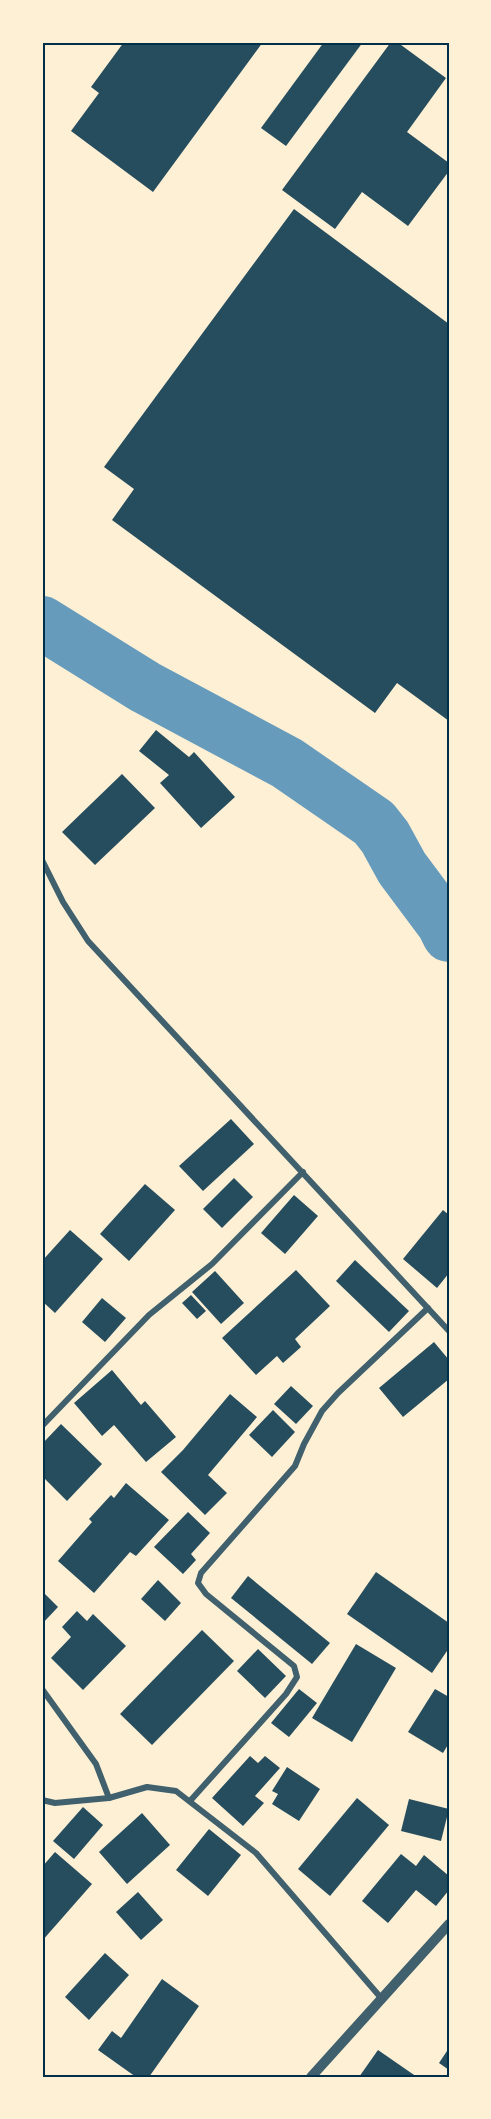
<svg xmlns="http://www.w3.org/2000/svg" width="491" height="2119" font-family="'Golos Text',sans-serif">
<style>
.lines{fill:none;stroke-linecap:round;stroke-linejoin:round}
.river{stroke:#669bbc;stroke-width:54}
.building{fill:#264d5e}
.minor{stroke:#3f606c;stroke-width:6}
.tertiary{stroke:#3f606c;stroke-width:10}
.neatline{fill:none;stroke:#003049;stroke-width:2}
</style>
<rect width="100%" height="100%" fill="#fdf0d5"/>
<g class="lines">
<!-- river -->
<path class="river" d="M42 623 145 687 287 763 374 823 385 837 402 868 443 923 449 935"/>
</g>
<!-- building -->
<g class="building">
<path d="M124 42H263L153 192 71 131 99 93 91 87Z"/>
<path d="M324 42H363L286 146 261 128Z"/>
<path d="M391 42H397L446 78 407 132 449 163V171L408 226 362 192 335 229 282 190Z"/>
<path d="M294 209 449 324V721L397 683 375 713 112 520 134 489 104 467Z"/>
<path d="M156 730 189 757 194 752 235 797 201 828 160 783 169 775 139 751Z"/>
<path d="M122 774 155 808 95 865 62 832Z"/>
<path d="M231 1119 254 1144 203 1191 179 1166Z"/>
<path d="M234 1178 253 1197 222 1228 203 1209Z"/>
<path d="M145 1184 175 1210 129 1261 100 1234Z"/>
<path d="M294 1195 318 1216 285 1254 261 1233Z"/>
<path d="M443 1210 449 1215V1273L437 1288 403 1259Z"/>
<path d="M70 1230 103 1259 55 1313 42 1301V1261Z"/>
<path d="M355 1260 409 1311 389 1332 336 1281Z"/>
<path d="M296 1270 330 1306 295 1339 301 1347 283 1363 277 1356 256 1375 222 1338Z"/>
<path d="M215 1271 244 1303 221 1324 192 1292Z"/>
<path d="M191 1295 206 1311 197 1319 182 1303Z"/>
<path d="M102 1298 126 1318 105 1342 82 1322Z"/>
<path d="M434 1342 449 1360V1379L403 1417 379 1388Z"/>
<path d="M112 1370 141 1405 145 1401 176 1437 146 1462 114 1425 102 1436 74 1403Z"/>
<path d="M291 1386 313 1406 296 1424 274 1404Z"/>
<path d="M230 1394 257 1417 208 1475 227 1493 205 1515 161 1472 183 1450Z"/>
<path d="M273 1410 295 1432 272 1457 249 1435Z"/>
<path d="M61 1424 102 1464 67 1501 42 1476V1444Z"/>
<path d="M126 1483 169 1520 136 1556 130 1552 94 1593 58 1561 92 1522 89 1519 111 1495 114 1498Z"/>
<path d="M188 1512 210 1533 191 1554 196 1560 183 1574 154 1547Z"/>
<path d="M376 1572 449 1623V1648L432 1673 347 1614Z"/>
<path d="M248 1576 330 1643 312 1664 231 1598Z"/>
<path d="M158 1580 181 1603 165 1621 141 1599Z"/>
<path d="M42 1591 58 1607 42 1624Z"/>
<path d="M77 1611 87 1621 93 1614 126 1646 83 1690 51 1658 71 1637 62 1627Z"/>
<path d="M202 1630 234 1661 152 1745 120 1714Z"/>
<path d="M356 1644 396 1668 352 1742 312 1718Z"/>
<path d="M258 1649 286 1676 265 1698 237 1671Z"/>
<path d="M299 1689 317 1703 289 1737 271 1723Z"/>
<path d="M435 1689 449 1697V1743L443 1753 408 1732Z"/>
<path d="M250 1756 258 1763 265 1756 280 1768 255 1796 264 1803 243 1826 212 1798Z"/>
<path d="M287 1767 320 1789 299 1821 272 1804 278 1794 272 1791Z"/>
<path d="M357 1798 389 1825 330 1896 298 1869Z"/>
<path d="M409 1799 449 1809 441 1841 401 1831Z"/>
<path d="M83 1807 103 1825 74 1859 53 1841Z"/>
<path d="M142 1813 170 1845 127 1884 99 1852Z"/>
<path d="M209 1829 241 1855 208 1896 176 1870Z"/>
<path d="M55 1852 92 1884 42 1941V1867Z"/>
<path d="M401 1854 416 1866 424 1855 449 1876V1890L436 1906 416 1890 388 1923 362 1901Z"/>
<path d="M138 1892 163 1920 141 1940 116 1912Z"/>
<path d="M105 1953 129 1975 89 2020 65 1997Z"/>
<path d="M162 1979 199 2006 149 2077H136L98 2050 112 2031 121 2038Z"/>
<path d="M449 2048V2070L439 2063Z"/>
<path d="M378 2050 417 2077H359Z"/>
</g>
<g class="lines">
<!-- minor -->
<g class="minor">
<path d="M42 860 63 902 88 941 449 1331"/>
<path d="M42 1426 149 1315 212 1264 303 1172"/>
<path d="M42 1689 96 1764 109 1798"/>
<path d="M42 1800 55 1803 109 1798 147 1787 176 1791 256 1853 382 1999"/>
<path d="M190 1801 286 1694 297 1677 294 1666 206 1594 198 1583 201 1573 295 1466 304 1444 322 1411 338 1393 428 1308"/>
</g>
<!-- tertiary -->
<path class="tertiary" d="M311 2077 449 1924"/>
</g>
<!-- border -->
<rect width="491" height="2119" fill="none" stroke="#fdf0d5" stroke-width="87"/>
<rect x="44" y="44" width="404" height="2032" class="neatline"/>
</svg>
